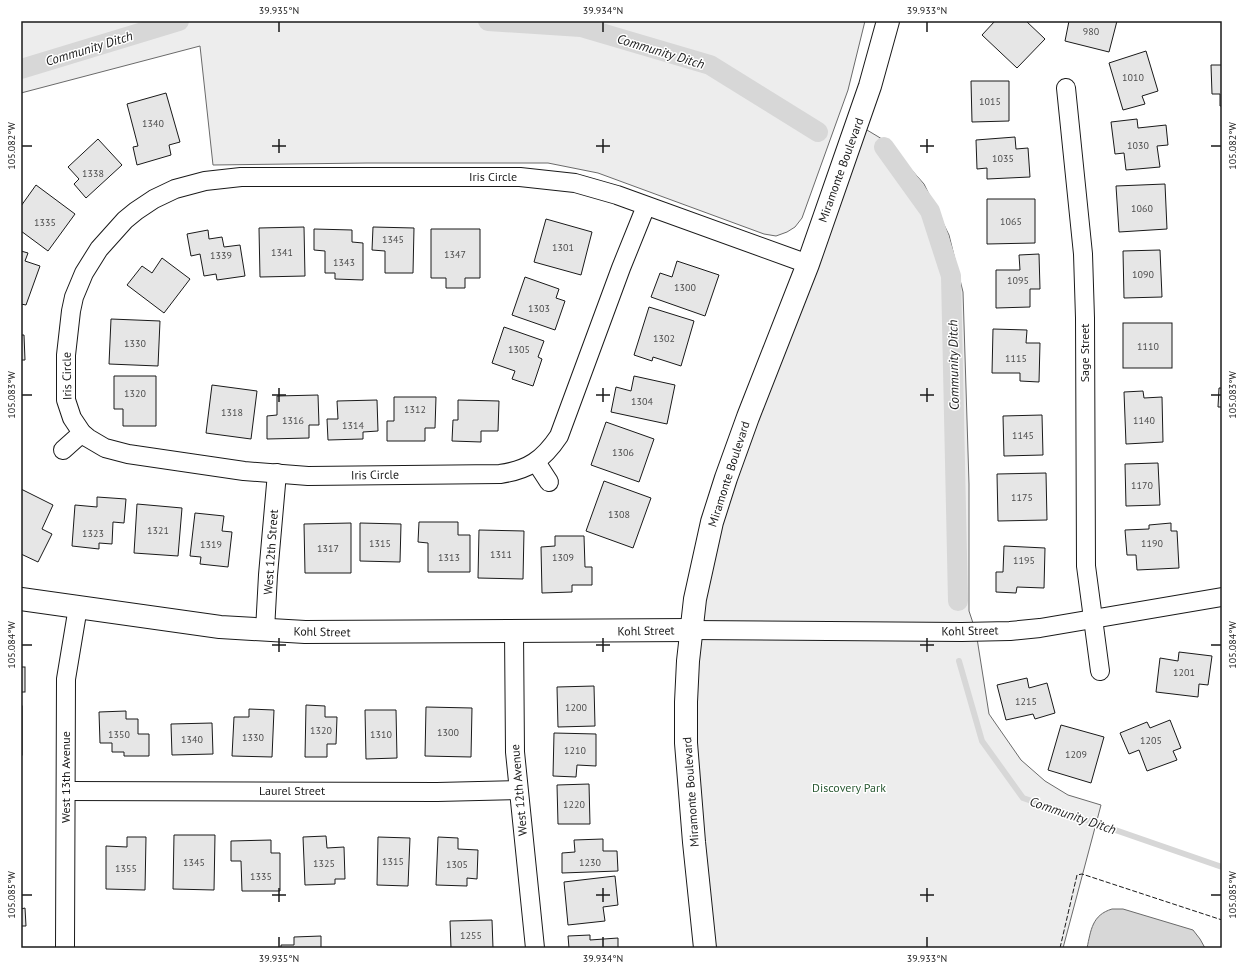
<svg xmlns="http://www.w3.org/2000/svg" width="1243" height="969" font-family="'PT Sans',sans-serif">
<style>
.built{fill:#ededed;stroke:#6a6a6a}
.water{fill:#d7d7d7;stroke:#6a6a6a}
.lines{fill:none;stroke-linecap:round;stroke-linejoin:round}
.stream{stroke:#d7d7d7;stroke-width:6}
.canal{stroke:#d7d7d7;stroke-width:20}
.building{fill:#e6e6e6;stroke:#1a1a1a}
.minor-casing{stroke:#1a1a1a;stroke-width:20}
.tertiary-casing{stroke:#1a1a1a;stroke-width:24}
.minor{stroke:#fff;stroke-width:18}
.tertiary{stroke:#fff;stroke-width:22}
.fence{stroke:#1a1a1a;stroke-width:1;stroke-dasharray:5 2;stroke-linecap:butt}
.ticks{fill:none;stroke:#1a1a1a;stroke-width:1.5}
.labels{text-anchor:middle;stroke-width:3;stroke-linejoin:round;paint-order:stroke}
.number-label{font-size:10px;fill:#4d4d4d}
.street-label{font-size:12px;fill:#1a1a1a;stroke:#fff}
.park-label{font-size:12px;fill:#2b5a34;stroke:#fff}
.water-label{font-size:13px;font-style:italic;fill:#1a1a1a;stroke:#fff}
.neatline{fill:none;stroke:#1a1a1a;stroke-width:1.5}
.ticks-label{font-size:10px;text-anchor:middle;fill:#1a1a1a}
</style>
<rect width="100%" height="100%" fill="#fff"/>
<!-- built -->
<g class="built">
<path d="M21 21H865L848 90 802 218 795 227 787 232 776 236 764 234 598 173 548 163H367L213 165 200 46 21 93Z"/>
<path d="M857 124 887 142 924 184 949 235 963 292 969 484V611L976 632 989 714 1021 760 1045 781 1068 795 1101 805 1063 948H705L694 842 695 599Z"/>
</g>
<!-- water -->
<path class="water" d="M1112 909H1123L1193 930 1200 939 1205 948H1087C1091 930 1092 915 1112 909Z"/>
<g class="lines">
<!-- stream -->
<path class="stream" d="M959 661 982 741 1023 798 1222 867"/>
<!-- canal -->
<g class="canal">
<path d="M488 21 581 27 710 65 818 132"/>
<path d="M21 69 179 21"/>
<path d="M884 147 930 211 951 276 958 601"/>
</g>
</g>
<!-- building -->
<g class="building">
<path d="M995 21H1026L1045 39 1017 68 982 35Z"/>
<path d="M1069 21H1117L1109 52 1065 41Z"/>
<path d="M1146 51 1158 91 1142 96 1145 104 1123 110 1109 63Z"/>
<path d="M1211 65H1222V106H1220V94H1212Z"/>
<path d="M971 81H1009V121L972 122Z"/>
<path d="M166 93 180 142 169 145 171 155 137 165 133 147 138 146 127 104Z"/>
<path d="M1137 119 1138 128 1166 125 1168 145 1157 146 1160 167 1126 170 1124 153 1115 154 1111 122Z"/>
<path d="M1015 137 1016 149 1028 148 1030 177 987 179V168L977 169 976 140Z"/>
<path d="M98 139 122 165 86 198 74 184 79 179 68 167Z"/>
<path d="M1165 184 1167 229 1119 232 1116 186Z"/>
<path d="M36 185 75 214 48 251 21 231V206Z"/>
<path d="M987 199H1035V243L987 244Z"/>
<path d="M546 219 592 232 581 275 534 262Z"/>
<path d="M304 227 305 276 260 277 259 228Z"/>
<path d="M373 227 414 228 413 273H385V251L372 250Z"/>
<path d="M314 229 352 230V242L363 243V280L335 279V273H325V251L314 250Z"/>
<path d="M431 229H480V278H465V288H446V278H431Z"/>
<path d="M208 230 209 239 222 237 224 247 240 245 245 276 217 280 216 274 204 276 200 254 191 256 187 234Z"/>
<path d="M1160 250 1162 297 1124 298 1123 251Z"/>
<path d="M21 251 28 253 25 261 40 266 26 305 21 304Z"/>
<path d="M1039 254 1040 289H1030V307L996 308V270H1020L1019 255Z"/>
<path d="M162 258 190 279 164 313 127 285 142 266 152 273Z"/>
<path d="M677 261 719 275 705 316 651 297 660 273 672 277Z"/>
<path d="M525 277 559 289 556 298 565 301 555 330 512 315Z"/>
<path d="M649 307 694 321 681 366 653 357 652 361 634 355Z"/>
<path d="M111 319 160 321 158 366 109 364Z"/>
<rect x="1123" y="323" width="49" height="45"/>
<path d="M504 327 544 341 538 357 542 359 533 386 512 379 515 371 492 363Z"/>
<path d="M993 329 1027 330 1026 343H1040L1039 382 1020 381V373H992Z"/>
<path d="M21 335H24L25 360H21Z"/>
<path d="M114 376H156V426H123V409H114Z"/>
<path d="M634 376 675 385 667 424 611 412 616 387 631 391Z"/>
<path d="M212 385 257 391 251 439 206 433Z"/>
<path d="M1219 388H1222V407H1218Z"/>
<path d="M1143 391 1144 398 1162 397 1163 442 1126 444 1124 392Z"/>
<path d="M318 395 319 425H309V438L267 439V416L277 415V396Z"/>
<path d="M394 397H436L435 428H425V441H387V421H394Z"/>
<path d="M377 400 378 431 363 432V439L328 440 327 419H338L337 401Z"/>
<path d="M458 400 499 401 498 431H481V442L452 441 453 420H458Z"/>
<path d="M1042 415 1043 455 1004 456 1003 416Z"/>
<path d="M606 422 654 439 639 482 591 465Z"/>
<path d="M1158 463 1160 505 1126 506 1125 464Z"/>
<path d="M1046 473 1047 520 998 521 997 474Z"/>
<path d="M604 481 651 498 633 548 586 531Z"/>
<path d="M21 489 53 505 42 529 52 534 38 562 21 554Z"/>
<path d="M97 497 126 499 124 523 113 522 112 544 99 543V549L72 546 75 505 97 507Z"/>
<path d="M137 504 182 508 178 556 134 553Z"/>
<path d="M195 513 224 516 222 531 232 532 228 567 200 564 201 557 190 556Z"/>
<path d="M419 522H458V535H470V572H428V543L418 542Z"/>
<path d="M351 523V573H305L304 524Z"/>
<path d="M360 523 401 524 400 562 360 561Z"/>
<path d="M1171 523V531H1177L1179 568 1137 570 1136 555H1127L1125 530 1149 529V525Z"/>
<path d="M479 530 524 531 523 579 478 578Z"/>
<path d="M555 536H584L585 567H592V585H572V592L542 593 541 547 555 546Z"/>
<path d="M1004 546 1045 548 1044 588 1017 587 1016 593 996 592V572H1003Z"/>
<path d="M1179 652 1212 656 1208 685 1199 684 1198 697 1156 692 1160 658 1178 661Z"/>
<rect x="21" y="667" width="4" height="25"/>
<path d="M1027 678 1029 688 1047 683 1055 713 1035 719 1033 714 1006 720 997 685Z"/>
<path d="M594 686 595 726 558 727 557 687Z"/>
<path d="M306 705 325 706V717H337L336 744H327V757H305Z"/>
<rect x="21" y="706" width="1" height="49"/>
<path d="M426 707 472 708 471 757 425 756Z"/>
<path d="M249 709 274 710 272 757 232 756 234 717H249Z"/>
<path d="M365 710H396L397 758 366 759Z"/>
<path d="M126 711V719H138V734H149V756H124V752H112V743H100L99 712Z"/>
<path d="M1170 720 1181 748 1173 751 1177 760 1147 771 1139 750 1129 754 1120 733 1147 722 1150 728Z"/>
<path d="M212 723 213 754 172 755 171 724Z"/>
<path d="M1061 725 1104 737 1091 783 1048 770Z"/>
<path d="M554 733 596 734V766L577 765 576 777 553 776Z"/>
<path d="M589 784 590 824H558L557 785Z"/>
<path d="M174 835H215L214 890 173 889Z"/>
<path d="M326 836 327 848 344 847 345 879H335V884L305 885 303 837Z"/>
<path d="M127 837H146L145 890 106 889V846L127 847Z"/>
<path d="M378 837 410 838 408 886 377 885Z"/>
<path d="M438 837 458 838V849L478 850 477 879 467 878V886L436 885Z"/>
<path d="M603 839V851H617L618 871 562 873V853L575 852 574 840Z"/>
<path d="M271 840V853H280V891H242L241 861H231V841Z"/>
<path d="M615 876 618 905 603 907 605 921 568 925 564 882Z"/>
<path d="M25 908 26 926H21V909Z"/>
<path d="M492 920 493 948H451L450 921Z"/>
<path d="M590 935V940L618 938V948H569L568 936Z"/>
<path d="M321 936V948H281V945H294V937Z"/>
</g>
<g class="lines">
<defs>
<g id="minor">
<path d="M1066 88 1083 254 1085 318 1086 566 1100 671"/>
<path d="M646 206 621 268 559 436C543 460 528 470 500 474L308 476 244 471 128 454 105 448 88 438 82 433 72 418 66 400V355L71 311 74 297 84 273 99 249 125 220 136 211 154 199 175 189 205 181 241 177H520L575 183 617 195 808 264"/>
<path d="M63 450 82 433"/>
<path d="M536 462 549 482"/>
<path d="M265 630 268 575 277 473"/>
<path d="M691 630 962 632 1010 631 1040 628 1222 597"/>
<path d="M514 632 515 752 535 948"/>
<path d="M66 791 437 792 518 790"/>
<path d="M65 948 66 679 78 607"/>
</g>
<g id="tertiary">
<path d="M21 599 220 627 305 632 691 630"/>
<path d="M705 948 694 842 686 743V702L688 661 695 599 712 522 726 478 748 417 808 264 870 86 888 21"/>
</g>
</defs>
<!-- minor casing -->
<use href="#minor" class="minor-casing"/>
<!-- tertiary casing -->
<use href="#tertiary" class="tertiary-casing"/>
<!-- minor -->
<use href="#minor" class="minor"/>
<!-- tertiary -->
<use href="#tertiary" class="tertiary"/>
<!-- fence -->
<path class="fence" d="M1060 948 1077 875 1082 874 1222 920"/>
</g>
<!-- ticks -->
<path class="ticks" d="M279 22V32M603 22V32M927 22V32M279 139V153M603 139V153M927 139V153M22 146H32M272 146H286M596 146H610M920 146H934M1211 146H1221M279 388V402M603 388V402M927 388V402M22 395H32M272 395H286M596 395H610M920 395H934M1211 395H1221M279 638V652M603 638V652M927 638V652M22 645H32M272 645H286M596 645H610M920 645H934M1211 645H1221M279 888V902M603 888V902M927 888V902M22 895H32M272 895H286M596 895H610M920 895H934M1211 895H1221M279 937V947M603 937V947M927 937V947"/>
<g class="labels">
<!-- number labels -->
<g class="number-label">
<text x="1091" y="35">980</text>
<text x="1133" y="81">1010</text>
<text x="990" y="105">1015</text>
<text x="153" y="127">1340</text>
<text x="1138" y="149">1030</text>
<text x="1003" y="162">1035</text>
<text x="93" y="177">1338</text>
<text x="1142" y="212">1060</text>
<text x="1011" y="225">1065</text>
<text x="45" y="226">1335</text>
<text x="393" y="243">1345</text>
<text x="563" y="251">1301</text>
<text x="282" y="256">1341</text>
<text x="455" y="258">1347</text>
<text x="221" y="259">1339</text>
<text x="344" y="266">1343</text>
<text x="1143" y="278">1090</text>
<text x="1018" y="284">1095</text>
<text x="685" y="291">1300</text>
<text x="539" y="312">1303</text>
<text x="664" y="342">1302</text>
<text x="135" y="347">1330</text>
<text x="1148" y="350">1110</text>
<text x="519" y="353">1305</text>
<text x="1016" y="362">1115</text>
<text x="135" y="397">1320</text>
<text x="642" y="405">1304</text>
<text x="415" y="413">1312</text>
<text x="232" y="416">1318</text>
<text x="293" y="424">1316</text>
<text x="1144" y="424">1140</text>
<text x="353" y="429">1314</text>
<text x="1023" y="439">1145</text>
<text x="623" y="456">1306</text>
<text x="1142" y="489">1170</text>
<text x="1022" y="501">1175</text>
<text x="619" y="518">1308</text>
<text x="158" y="534">1321</text>
<text x="93" y="537">1323</text>
<text x="380" y="547">1315</text>
<text x="1152" y="547">1190</text>
<text x="211" y="548">1319</text>
<text x="328" y="552">1317</text>
<text x="501" y="558">1311</text>
<text x="449" y="561">1313</text>
<text x="563" y="561">1309</text>
<text x="1024" y="564">1195</text>
<text x="1184" y="676">1201</text>
<text x="1026" y="705">1215</text>
<text x="576" y="711">1200</text>
<text x="321" y="734">1320</text>
<text x="448" y="736">1300</text>
<text x="119" y="738">1350</text>
<text x="381" y="738">1310</text>
<text x="253" y="741">1330</text>
<text x="192" y="743">1340</text>
<text x="1151" y="744">1205</text>
<text x="575" y="754">1210</text>
<text x="1076" y="758">1209</text>
<text x="574" y="808">1220</text>
<text x="393" y="865">1315</text>
<text x="194" y="866">1345</text>
<text x="590" y="866">1230</text>
<text x="324" y="867">1325</text>
<text x="457" y="868">1305</text>
<text x="126" y="872">1355</text>
<text x="261" y="880">1335</text>
<text x="471" y="939">1255</text>
</g>
<!-- street labels -->
<g class="street-label">
<text transform="translate(841 170) rotate(-70)" y="4">Miramonte Boulevard</text>
<text x="493" y="181">Iris Circle</text>
<text transform="translate(1085 353) rotate(-90)" y="4">Sage Street</text>
<text transform="translate(67 376) rotate(-91)" y="4">Iris Circle</text>
<text transform="translate(729 474) rotate(-72)" y="4">Miramonte Boulevard</text>
<text transform="translate(375 475) rotate(-1)" y="4">Iris Circle</text>
<text transform="translate(271 552) rotate(-86)" y="4">West 12th Street</text>
<text transform="translate(646 631) rotate(-1)" y="4">Kohl Street</text>
<text transform="translate(970 631) rotate(-1)" y="4">Kohl Street</text>
<text transform="translate(322 632) rotate(1)" y="4">Kohl Street</text>
<text transform="translate(66 777) rotate(-90)" y="4">West 13th Avenue</text>
<text transform="translate(519 790) rotate(-95)" y="4">West 12th Avenue</text>
<text x="292" y="795">Laurel Street</text>
<text transform="translate(691 792) rotate(-94)" y="4">Miramonte Boulevard</text>
</g>
<!-- park labels -->
<g class="park-label">
<text x="849" y="792">Discovery Park</text>
</g>
<!-- water labels -->
<g class="water-label">
<text transform="translate(89 48) rotate(-17)" y="5">Community Ditch</text>
<text transform="translate(661 51) rotate(17)" y="5">Community Ditch</text>
<text transform="translate(953 365) rotate(-91)" y="5">Community Ditch</text>
<text transform="translate(1073 815) rotate(19)" y="5">Community Ditch</text>
</g>
</g>
<!-- border -->
<rect width="1243" height="969" fill="none" stroke="#ffffff" stroke-width="44"/>
<rect x="22" y="22" width="1199" height="925" class="neatline"/>
<g class="ticks-label">
<text x="279" y="14">39.935°N</text>
<text x="603" y="14">39.934°N</text>
<text x="927" y="14">39.933°N</text>
<text transform="translate(1232 146) rotate(-90)" y="4">105.082°W</text>
<text transform="translate(11 146) rotate(-90)" y="4">105.082°W</text>
<text transform="translate(1232 395) rotate(-90)" y="4">105.083°W</text>
<text transform="translate(11 395) rotate(-90)" y="4">105.083°W</text>
<text transform="translate(1232 645) rotate(-90)" y="4">105.084°W</text>
<text transform="translate(11 645) rotate(-90)" y="4">105.084°W</text>
<text transform="translate(1232 895) rotate(-90)" y="4">105.085°W</text>
<text transform="translate(11 895) rotate(-90)" y="4">105.085°W</text>
<text x="279" y="962">39.935°N</text>
<text x="603" y="962">39.934°N</text>
<text x="927" y="962">39.933°N</text>
</g>
</svg>
